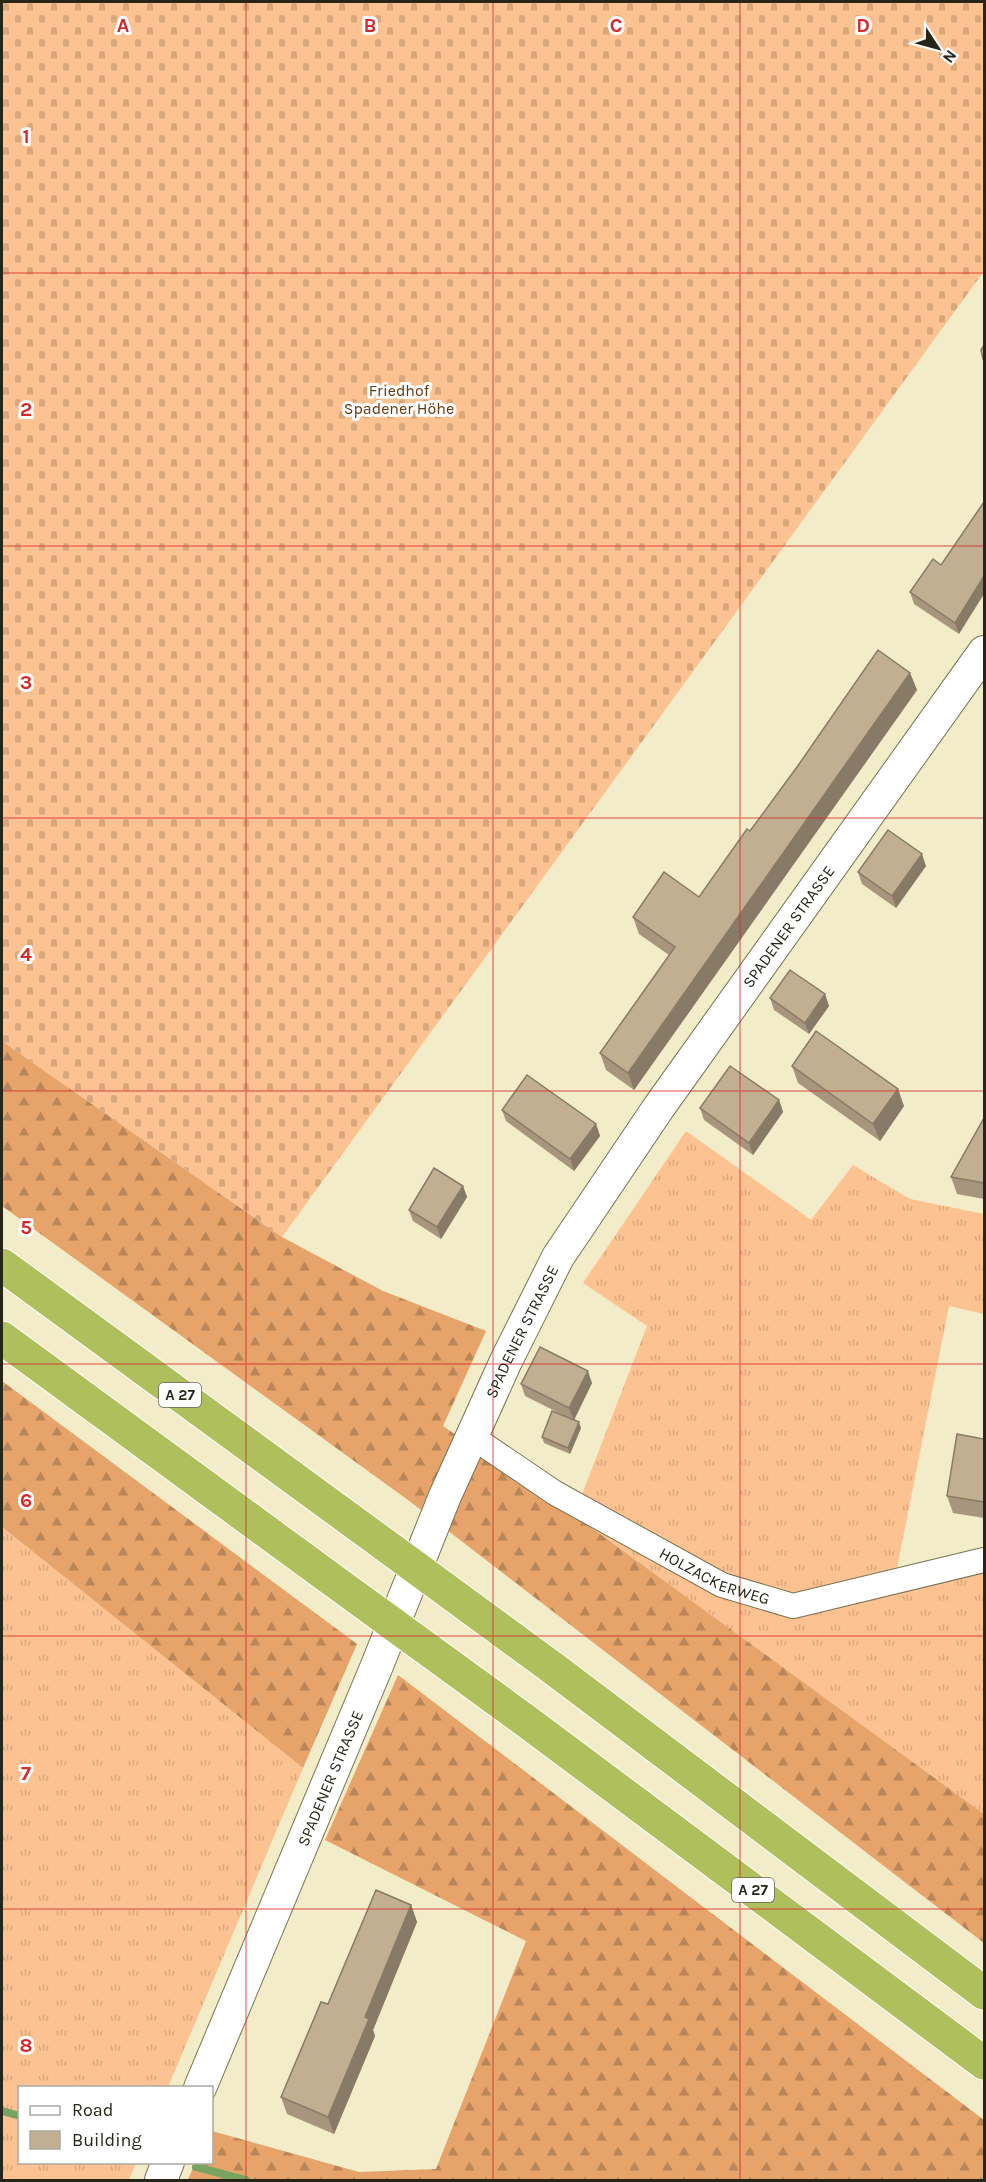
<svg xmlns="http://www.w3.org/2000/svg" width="986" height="2182" font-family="Karla,sans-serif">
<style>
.grass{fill:url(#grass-tufts)}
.forest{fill:url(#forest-firs)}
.cemetery{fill:url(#cemetery-stones)}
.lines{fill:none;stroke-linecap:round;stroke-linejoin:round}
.stream{stroke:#77a460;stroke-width:8}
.minor-casing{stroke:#797353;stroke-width:26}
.tertiary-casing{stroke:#797353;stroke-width:34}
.motorway-casing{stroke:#fff;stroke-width:35}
.minor{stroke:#fff;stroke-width:24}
.tertiary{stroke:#fff;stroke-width:32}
.motorway{stroke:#afbf5b;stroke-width:33}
.motorway-bridge-casing{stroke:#fff;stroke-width:35;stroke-linecap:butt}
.motorway-bridge{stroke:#afbf5b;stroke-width:33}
.wall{fill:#a7967d}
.shaded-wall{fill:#887a66}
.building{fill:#c2af91;stroke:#887a66;stroke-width:1.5}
.grid{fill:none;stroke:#d62828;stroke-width:1.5;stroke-opacity:0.55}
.labels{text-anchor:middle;stroke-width:6;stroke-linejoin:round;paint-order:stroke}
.shield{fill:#fff;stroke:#68665d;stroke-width:1.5}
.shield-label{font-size:15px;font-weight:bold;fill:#272518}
.park-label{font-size:16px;fill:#63380a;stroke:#fff}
.street-label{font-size:16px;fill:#272518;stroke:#fff}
.grid-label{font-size:20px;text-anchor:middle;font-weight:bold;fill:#d62828;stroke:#fff;stroke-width:6;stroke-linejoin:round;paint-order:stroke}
</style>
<defs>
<pattern id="grass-tufts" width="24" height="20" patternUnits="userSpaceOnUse" patternTransform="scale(1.5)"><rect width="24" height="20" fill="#fdc291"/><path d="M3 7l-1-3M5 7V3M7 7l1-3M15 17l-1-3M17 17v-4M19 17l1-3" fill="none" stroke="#d9a77c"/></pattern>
<pattern id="forest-firs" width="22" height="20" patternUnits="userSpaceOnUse" patternTransform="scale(1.5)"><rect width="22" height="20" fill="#e6a46b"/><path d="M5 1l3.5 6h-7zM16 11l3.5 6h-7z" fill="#ba8557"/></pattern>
<pattern id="cemetery-stones" width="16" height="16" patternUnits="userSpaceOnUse" patternTransform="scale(1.5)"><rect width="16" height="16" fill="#fdc291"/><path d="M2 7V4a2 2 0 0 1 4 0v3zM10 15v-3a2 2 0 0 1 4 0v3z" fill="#d9a77c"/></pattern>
</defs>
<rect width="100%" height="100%" fill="#f2ecc8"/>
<!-- grass -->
<g class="grass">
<path d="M686 1131 811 1220 853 1165 910 1199 984 1214V1314L949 1306 896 1573 984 1551V1814L574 1515 647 1326 583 1283Z"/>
<path d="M2 1527 303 1768 168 2087 20 2088V2162L136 2163 129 2180H2Z"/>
</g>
<!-- forest -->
<g class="forest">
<path d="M2 1041 282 1237 383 1291 486 1331 443 1426 574 1515 984 1814V1943L408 1500 2 1206Z"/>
<path d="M2 1381 357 1644 303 1768 2 1527Z"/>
<path d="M398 1675 984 2120V2180H188L195 2163 212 2162V2131L359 2172 436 2169 526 1941 325 1840Z"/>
</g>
<!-- cemetery -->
<path class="cemetery" d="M2 2H984V271L282 1237 2 1041Z"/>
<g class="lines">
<!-- stream -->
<g class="stream">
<path d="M2 2111 20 2116"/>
<path d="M196 2167 246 2180"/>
</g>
<defs>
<g id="minor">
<path id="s1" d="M471 1436 555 1493 722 1585 793 1606 984 1560"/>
</g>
<g id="tertiary">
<path id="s2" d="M200 2088 376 1668 445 1496 506 1361 558 1257 659 1107 984 652"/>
<path d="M161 2180 168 2162"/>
</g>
<g id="motorway">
<path d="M2 1265 359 1526"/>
<path d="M2 1338 327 1576"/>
<path d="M550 1666 984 1993"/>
<path d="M522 1718 984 2063"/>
</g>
</defs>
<!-- minor casing -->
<use href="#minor" class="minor-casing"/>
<!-- tertiary casing -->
<use href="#tertiary" class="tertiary-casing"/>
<!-- motorway casing -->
<use href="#motorway" class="motorway-casing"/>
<!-- minor -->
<use href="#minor" class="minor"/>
<!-- tertiary -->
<use href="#tertiary" class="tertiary"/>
<!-- motorway -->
<use href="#motorway" class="motorway"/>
<defs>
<g id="motorway-bridge">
<path d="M359 1526 550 1666"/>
<path d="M327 1576 522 1718"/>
</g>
</defs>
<!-- motorway-bridge casing -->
<use href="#motorway-bridge" class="motorway-bridge-casing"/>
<!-- motorway-bridge -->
<use href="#motorway-bridge" class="motorway-bridge"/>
</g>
<!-- wall -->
<g class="wall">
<path d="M941 565 959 634 914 604 910 592Z"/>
<path d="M910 673 917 690 634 1090 606 1070 600 1053 669 955 639 934 633 917 699 897 750 831Z"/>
<path d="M926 866 896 908 862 884 858 872Z"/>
<path d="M825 994 829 1006 809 1034 774 1010 770 998Z"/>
<path d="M792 1066 904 1106 880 1141 798 1083Z"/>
<path d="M779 1100 783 1112 753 1155 704 1120 700 1108Z"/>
<path d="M502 1110 596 1124 600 1136 574 1171 506 1121Z"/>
<path d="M984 1118V1199L957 1194 951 1177Z"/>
<path d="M463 1186 467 1197 441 1239 413 1221 409 1210Z"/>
<path d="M592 1383 574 1420 581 1428 570 1454 544 1443 542 1437 573 1420 525 1396 521 1384Z"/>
<path d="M984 1439V1518L953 1513 947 1496Z"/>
<path d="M411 1905 417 1922 373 2030 375 2036 334 2134 287 2114 281 2097 328 2004Z"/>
</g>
<!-- shaded-wall -->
<g class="shaded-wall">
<path d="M984 576V594L959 634 955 623Z"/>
<path d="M910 673 917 690 634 1090 628 1073Z"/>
<path d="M922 854 926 866 896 908 892 896Z"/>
<path d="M825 994 829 1006 809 1034 805 1023Z"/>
<path d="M898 1089 904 1106 880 1141 873 1124Z"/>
<path d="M779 1100 783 1112 753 1155 749 1143Z"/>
<path d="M596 1124 600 1136 574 1171 570 1159Z"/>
<path d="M463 1186 467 1197 441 1239 437 1227Z"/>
<path d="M588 1371 592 1383 574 1420 569 1408Z"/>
<path d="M579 1422 581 1428 570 1454 568 1448Z"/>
<path d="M411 1905 417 1922 373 2030 375 2036 334 2134 328 2117 365 2017Z"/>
</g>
<!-- building -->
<g class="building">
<path d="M984 345V360L983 359 981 350Z"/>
<path d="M984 502V576L955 623 910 592 933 559 941 565Z"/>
<path d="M878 650 910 673 628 1073 600 1053 675 947 633 917 664 872 699 897 747 829 750 831 797 767Z"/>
<path d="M888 830 922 854 892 896 858 872Z"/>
<path d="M790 970 825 994 805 1023 770 998Z"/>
<path d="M816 1031 898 1089 873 1124 792 1066Z"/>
<path d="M730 1066 779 1100 749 1143 700 1108Z"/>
<path d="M527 1075 596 1124 570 1159 502 1110Z"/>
<path d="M984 1118V1183L951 1177Z"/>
<path d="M434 1168 463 1186 437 1227 409 1210Z"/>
<path d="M540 1347 588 1371 569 1408 521 1384Z"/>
<path d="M552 1411 579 1422 568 1448 542 1437Z"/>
<path d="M957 1434 984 1439V1502L947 1496Z"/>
<path d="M376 1890 411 1905 365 2017 369 2019 328 2117 281 2097 321 2002 328 2004Z"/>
</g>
<!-- grid -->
<path class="grid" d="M246 2V2180M493 2V2180M740 2V2180M2 273H984M2 546H984M2 818H984M2 1091H984M2 1364H984M2 1636H984M2 1909H984"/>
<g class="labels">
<!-- shield labels -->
<g class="shield">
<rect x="159" y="1383" width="42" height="24" rx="4.5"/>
<rect x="732" y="1878" width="42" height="24" rx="4.5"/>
</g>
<g class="shield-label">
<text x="180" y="1400">A 27</text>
<text x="753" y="1895">A 27</text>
</g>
<!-- park labels -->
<g class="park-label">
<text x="399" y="396">Friedhof<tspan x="399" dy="18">Spadener Höhe</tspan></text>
</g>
<!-- street labels -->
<g class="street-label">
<text dy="6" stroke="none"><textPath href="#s2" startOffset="1308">SPADENER STRASSE</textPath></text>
<text dy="6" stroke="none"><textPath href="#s2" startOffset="822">SPADENER STRASSE</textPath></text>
<text dy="6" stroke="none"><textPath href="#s1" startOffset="282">HOLZACKERWEG</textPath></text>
<text dy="6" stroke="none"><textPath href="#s2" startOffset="336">SPADENER STRASSE</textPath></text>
</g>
</g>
<g class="grid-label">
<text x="123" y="32">A</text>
<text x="370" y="32">B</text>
<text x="616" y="32">C</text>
<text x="863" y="32">D</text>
<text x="26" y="143">1</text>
<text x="26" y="416">2</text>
<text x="26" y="689">3</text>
<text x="26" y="961">4</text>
<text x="26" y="1234">5</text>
<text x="26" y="1507">6</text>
<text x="26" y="1780">7</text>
<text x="26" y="2052">8</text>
</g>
<!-- border -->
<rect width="986" height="2182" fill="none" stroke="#272518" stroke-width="6"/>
<!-- legend -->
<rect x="18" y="2086" width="195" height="78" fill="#ffffff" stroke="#a9a8a3" stroke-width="1.5"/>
<rect x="30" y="2106" width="30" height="9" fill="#ffffff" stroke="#a9a8a3" stroke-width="1.5"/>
<text x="72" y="2116" font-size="18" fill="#272518">Road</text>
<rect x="30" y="2131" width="30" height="18" fill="#c2af91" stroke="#a9a8a3" stroke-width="1.5"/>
<text x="72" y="2146" font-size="18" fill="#272518">Building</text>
<!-- north arrow -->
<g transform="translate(938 48) rotate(126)" stroke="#ffffff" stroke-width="4.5" paint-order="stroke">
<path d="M0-4.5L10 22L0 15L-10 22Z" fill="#272518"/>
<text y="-9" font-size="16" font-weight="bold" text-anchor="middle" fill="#272518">N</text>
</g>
</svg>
